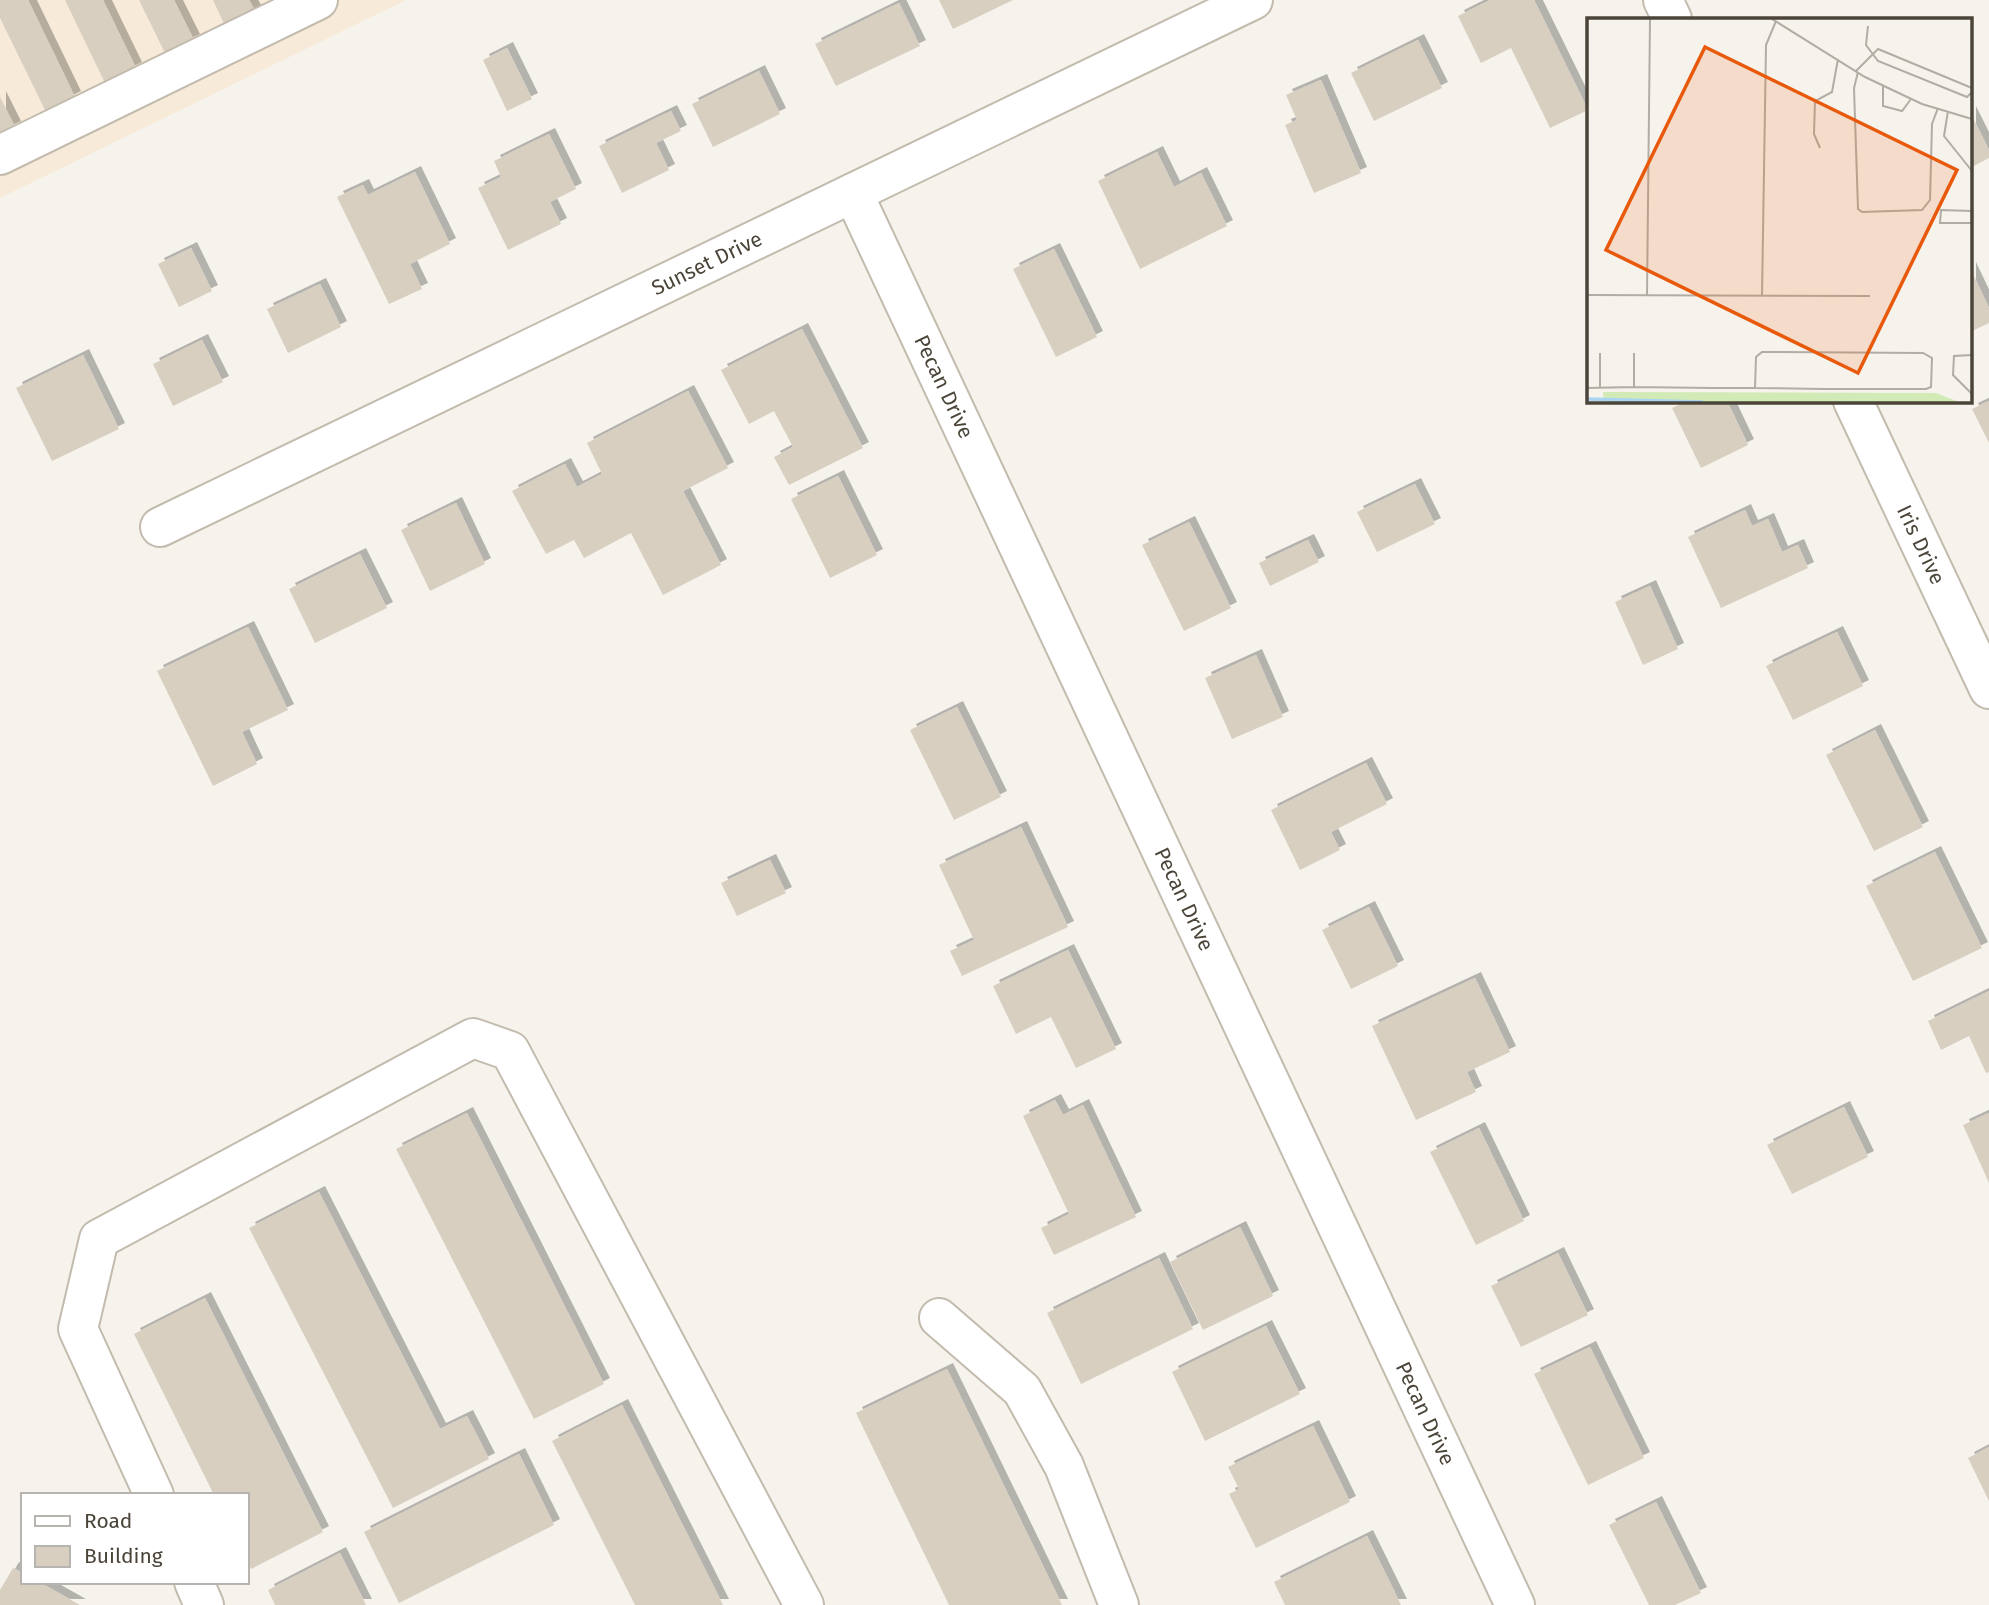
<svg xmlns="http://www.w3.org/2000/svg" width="1989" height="1605" font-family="'Fira Sans',sans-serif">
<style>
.commercial{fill:#f7ead8}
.building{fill:#d8cfc1;filter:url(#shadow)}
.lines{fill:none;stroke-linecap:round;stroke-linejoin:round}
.minor-casing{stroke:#c2bbae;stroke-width:42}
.minor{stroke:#fff;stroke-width:38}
.labels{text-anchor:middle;stroke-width:6;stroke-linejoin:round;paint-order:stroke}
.street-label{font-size:21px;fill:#4b4439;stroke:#fff}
.inset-river{fill:none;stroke:#a9d4f2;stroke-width:3.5}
.inset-road{fill:none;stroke:#b2ada4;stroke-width:2}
.view{fill:#e8590c;fill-opacity:0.15;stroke:#e8590c;stroke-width:3.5}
.inset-edge{fill:none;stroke:#4b4439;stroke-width:3.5}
</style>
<defs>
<filter id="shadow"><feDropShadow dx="6" dy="-6" stdDeviation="0" flood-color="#0004"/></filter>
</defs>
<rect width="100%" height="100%" fill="#f6f3ec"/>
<!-- commercial -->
<path class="commercial" d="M0 0H406L0 198Z"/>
<!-- building -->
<g class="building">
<path d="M0 0H28L75 97 46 112 0 18Z"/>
<path d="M65 0H103L136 68 105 83Z"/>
<path d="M139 0H174L194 40 165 53Z"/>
<path d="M213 0H249L255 11 225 26Z"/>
<path d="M939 0H1013L953 29Z"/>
<path d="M1490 0H1534L1588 110 1550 128 1511 48 1481 63 1458 16Z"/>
<path d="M899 3 920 46 836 86 815 44Z"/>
<path d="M1418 40 1442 88 1374 121 1351 73Z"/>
<path d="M507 48 532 99 507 111 483 60Z"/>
<path d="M759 71 780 114 713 147 692 104Z"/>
<path d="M1321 80 1361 173 1314 193 1285 125 1297 120 1286 95Z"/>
<path d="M0 97 15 127 0 134Z"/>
<path d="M671 111 681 131 656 143 669 170 622 193 599 146Z"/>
<path d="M1970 112 1989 150V158L1970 168Z"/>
<path d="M549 134 576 189 550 202 561 224 508 250 478 188 501 177 494 161Z"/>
<path d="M1157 152 1174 187 1201 173 1227 226 1140 269 1098 181Z"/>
<path d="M415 172 450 244 410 264 422 289 389 304 337 197 363 185 368 195Z"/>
<path d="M191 248 212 291 179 307 158 264Z"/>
<path d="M1054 249 1097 337 1056 357 1013 269Z"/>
<path d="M1970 268 1989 308V323L1970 332Z"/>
<path d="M320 284 341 327 288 353 267 309Z"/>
<path d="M802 329 863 448 789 485 774 457 793 447 774 411 749 424 721 370Z"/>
<path d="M202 340 223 382 173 406 153 364Z"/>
<path d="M83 355 119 429 52 461 16 388Z"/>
<path d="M688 391 728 468 683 491 721 565 663 595 631 533 584 558 574 540 546 554 512 491 565 464 577 487 602 474 587 443Z"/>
<path d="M1688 401H1727L1748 445 1701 468 1672 408Z"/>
<path d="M1989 401V443L1972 409Z"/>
<path d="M838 476 877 555 830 578 791 499Z"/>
<path d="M1415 484 1435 524 1377 552 1357 512Z"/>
<path d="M456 503 485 564 430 591 401 530Z"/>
<path d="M1745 510 1752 526 1768 519 1782 552 1798 545 1808 568 1721 608 1688 537Z"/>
<path d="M1189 522 1231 608 1184 631 1142 545Z"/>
<path d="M1308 540 1319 562 1270 586 1259 563Z"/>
<path d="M360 554 387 608 315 643 289 589Z"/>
<path d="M1650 586 1678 649 1643 665 1615 602Z"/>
<path d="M248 627 288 710 242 732 257 764 213 786 157 671Z"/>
<path d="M1837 632 1863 686 1793 720 1766 666Z"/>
<path d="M1256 655 1283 717 1232 739 1205 678Z"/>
<path d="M957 707 1001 797 954 820 910 730Z"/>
<path d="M1875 730 1923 827 1874 851 1826 755Z"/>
<path d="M1366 763 1387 804 1331 832 1340 850 1300 870 1271 810Z"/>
<path d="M1021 827 1068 927 962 976 950 951 974 940 939 865Z"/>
<path d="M1935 852 1982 948 1913 981 1866 886Z"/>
<path d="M770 860 786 893 737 916 721 883Z"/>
<path d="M1369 907 1398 966 1351 989 1322 930Z"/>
<path d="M1068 950 1116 1049 1076 1068 1051 1017 1016 1034 993 986Z"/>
<path d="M1475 978 1510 1052 1467 1072 1476 1092 1416 1120 1372 1026Z"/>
<path d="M1989 991V1072L1986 1073 1969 1036 1941 1050 1928 1021Z"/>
<path d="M1055 1100 1063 1115 1083 1105 1136 1217 1054 1255 1041 1228 1069 1214 1023 1116Z"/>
<path d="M1844 1107 1868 1157 1792 1194 1767 1145Z"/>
<path d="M467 1113 604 1384 534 1419 396 1149Z"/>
<path d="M1989 1113V1183L1963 1125Z"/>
<path d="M1479 1128 1524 1221 1476 1245 1430 1152Z"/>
<path d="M319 1192 440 1429 467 1416 489 1459 393 1508 249 1228Z"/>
<path d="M1240 1227 1273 1296 1203 1330 1170 1262Z"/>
<path d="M1558 1253 1588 1315 1521 1347 1491 1286Z"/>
<path d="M1159 1258 1193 1329 1081 1384 1047 1313Z"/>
<path d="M205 1298 323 1532 251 1569 247 1560V1495H214L134 1334Z"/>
<path d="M1266 1326 1300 1394 1205 1441 1172 1372Z"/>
<path d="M1590 1347 1644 1458 1588 1485 1534 1374Z"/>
<path d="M947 1369 1062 1605H949L856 1413Z"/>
<path d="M622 1405 723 1605H635L552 1441Z"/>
<path d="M1313 1426 1350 1502 1256 1548 1229 1494 1239 1489 1228 1467Z"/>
<path d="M1989 1447V1501L1968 1458Z"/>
<path d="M519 1454 554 1525 399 1603 364 1532Z"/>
<path d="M1656 1502 1701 1593 1675 1605H1649L1609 1525Z"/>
<path d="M1367 1536 1401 1605H1285L1274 1582Z"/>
<path d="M340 1553 366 1605H275L268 1590Z"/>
<path d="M13 1568 23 1573V1582H39L80 1605H0V1590Z"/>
</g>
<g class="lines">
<defs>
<g id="minor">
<path d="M1663 0 1672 19"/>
<path d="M0 155 318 0"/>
<path id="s1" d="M853 193 1515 1605"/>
<path id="s2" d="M1853 401 1989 689"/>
<path id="s3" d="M160 527 1253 0"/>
<path d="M939 1318 1022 1390 1064 1466 1119 1605"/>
<path d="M154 1495 78 1329 99 1239 473 1038 510 1051 804 1605"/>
<path d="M194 1582 204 1605"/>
</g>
</defs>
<!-- minor casing -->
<use href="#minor" class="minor-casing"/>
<!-- minor -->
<use href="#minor" class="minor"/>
</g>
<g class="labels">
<!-- street labels -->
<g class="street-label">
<text dy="7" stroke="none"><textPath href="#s3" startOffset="607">Sunset Drive</textPath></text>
<text dy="7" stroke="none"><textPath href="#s1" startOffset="214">Pecan Drive</textPath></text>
<text dy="7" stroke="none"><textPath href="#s2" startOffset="159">Iris Drive</textPath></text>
<text dy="7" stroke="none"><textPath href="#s1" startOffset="780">Pecan Drive</textPath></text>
<text dy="7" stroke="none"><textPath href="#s1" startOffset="1348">Pecan Drive</textPath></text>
</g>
</g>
<!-- overview -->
<g transform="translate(1587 18)">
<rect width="385" height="385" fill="#f6f3ec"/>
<path d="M16 374 349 375 372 384H17Z" fill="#d2eab5"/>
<path class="inset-river" d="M0 381 116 384"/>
<path class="inset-road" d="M185 1 278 59 335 86 385 101M281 8 279 27 291 43 380 79 385 74M269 53 291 31 385 70M271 54 267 70 271 191 275 194 335 192 343 182 345 106 351 90M296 67V88L315 93 324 81M361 93 357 118 385 153M233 130 227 116 228 83 245 74 251 41M385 193 354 192 353 205H385M0 277 283 278M60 277 63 1M175 278 179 27 189 3M385 337 367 338 366 357 385 376M13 369V335M47 369 125 370H168L236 371H339L344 369 345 340 336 335 175 334 169 339 168 370M0 370 47 369V335"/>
<path class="view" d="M118 29 370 152 271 355 19 232Z"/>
<rect width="385" height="385" class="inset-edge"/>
</g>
<!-- legend -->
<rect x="21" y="1493" width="228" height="91" fill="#ffffff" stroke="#b7b4b0" stroke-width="2"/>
<rect x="35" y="1516" width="35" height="10" fill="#ffffff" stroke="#b7b4b0" stroke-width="2"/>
<text x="84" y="1528" font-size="21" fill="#4b4439">Road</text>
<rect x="35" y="1546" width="35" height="21" fill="#d8cfc1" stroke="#b7b4b0" stroke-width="2"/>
<text x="84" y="1563" font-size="21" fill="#4b4439">Building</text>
</svg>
